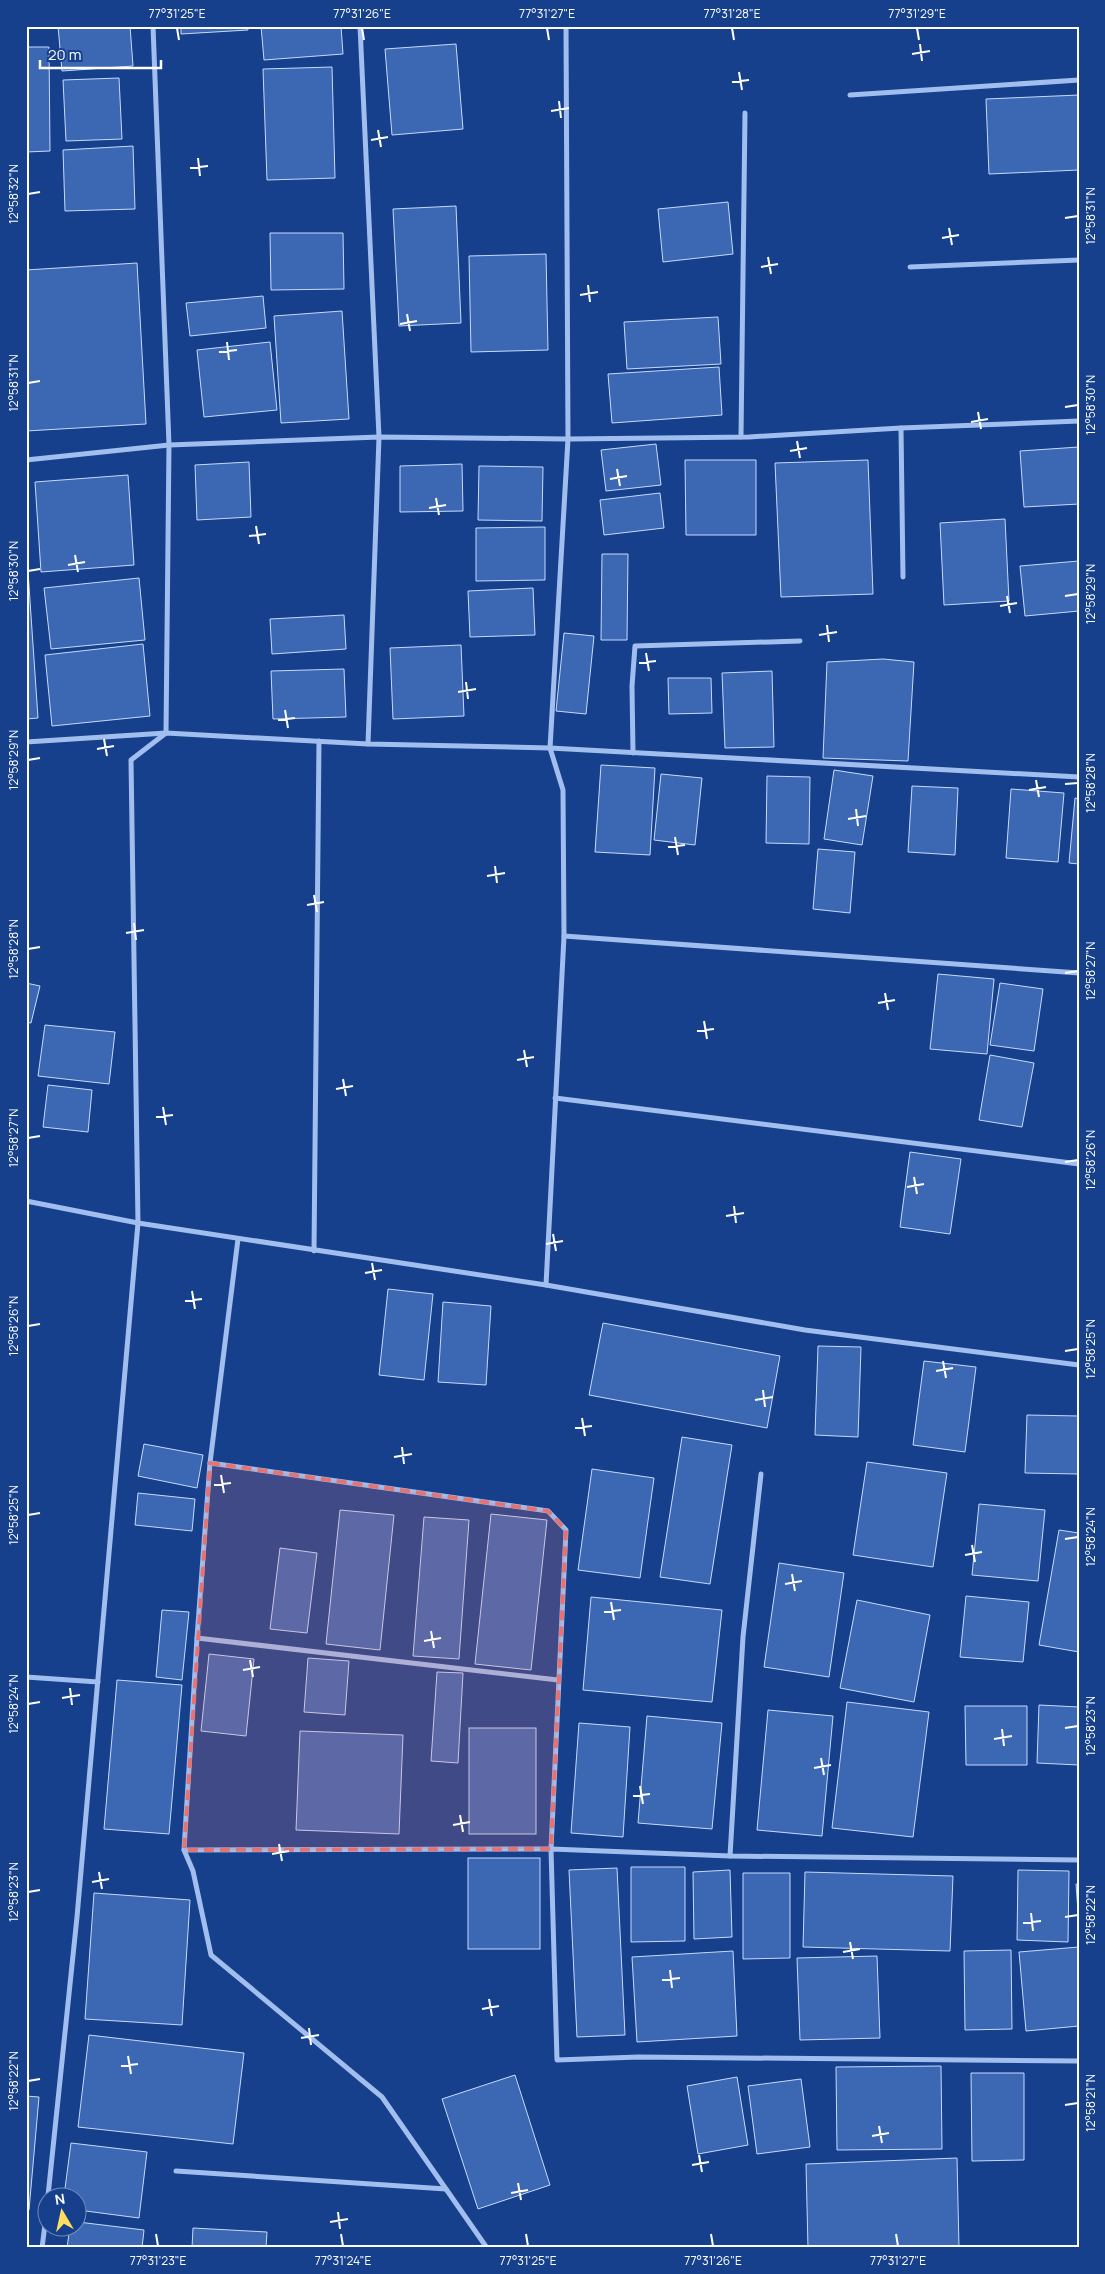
<svg xmlns="http://www.w3.org/2000/svg" width="1105" height="2274" font-family="Manrope,sans-serif">
<style>
.building{fill:#3b67b3;stroke:#c7dafb}
.lines{fill:none;stroke-linecap:round;stroke-linejoin:round}
.street{stroke:#a1beef;stroke-width:5}
.marked{fill:#e47373;fill-opacity:0.2;stroke:#e47373;stroke-width:4;stroke-dasharray:10 6;stroke-linejoin:round}
.ticks{fill:none;stroke:#fff;stroke-width:2}
.neatline{fill:none;stroke:#fff;stroke-width:2}
.ticks-label{font-size:12px;text-anchor:middle;fill:#fff}
</style>
<rect width="100%" height="100%" fill="#16408c"/>
<!-- building -->
<g class="building">
<path d="M58 26H130L133 66 62 71Z"/>
<path d="M181 26H248V30L181 34Z"/>
<path d="M261 26H341L343 54 264 60Z"/>
<path d="M456 44 463 129 392 135 385 49Z"/>
<path d="M26 47H49L50 151 26 152Z"/>
<path d="M332 67 335 178 267 180 263 69Z"/>
<path d="M119 78 122 139 66 141 63 80Z"/>
<path d="M1079 95V170L989 174 986 99Z"/>
<path d="M133 146 135 209 65 211 63 150Z"/>
<path d="M728 202 733 254 663 262 658 209Z"/>
<path d="M456 206 461 323 399 326 393 209Z"/>
<path d="M270 233H343L344 289 271 290Z"/>
<path d="M546 254 548 350 471 352 469 256Z"/>
<path d="M137 263 146 424 26 431V270Z"/>
<path d="M263 296 266 328 190 336 186 303Z"/>
<path d="M342 311 349 419 281 423 274 316Z"/>
<path d="M718 317 721 364 627 369 624 322Z"/>
<path d="M270 342 277 410 204 417 197 350Z"/>
<path d="M719 367 722 415 612 423 608 374Z"/>
<path d="M656 444 661 485 606 491 601 450Z"/>
<path d="M1079 447V504L1024 507 1020 451Z"/>
<path d="M685 460H756V535H686Z"/>
<path d="M868 460 873 594 781 597 775 463Z"/>
<path d="M249 462 251 517 197 520 195 465Z"/>
<path d="M462 464 463 511 400 512V466Z"/>
<path d="M479 466 543 467 542 521 478 520Z"/>
<path d="M128 475 134 565 41 572 35 482Z"/>
<path d="M660 493 664 528 604 535 600 500Z"/>
<path d="M1005 519 1009 601 944 605 940 523Z"/>
<path d="M545 527V580L476 581V528Z"/>
<path d="M26 542 38 718 26 719Z"/>
<path d="M602 554H628L627 640H601Z"/>
<path d="M1079 561V611L1025 616 1020 566Z"/>
<path d="M139 578 145 640 51 649 44 588Z"/>
<path d="M533 588 535 635 470 637 468 591Z"/>
<path d="M344 615 346 649 272 654 270 619Z"/>
<path d="M564 633 594 636 586 714 556 711Z"/>
<path d="M143 644 150 716 52 726 45 655Z"/>
<path d="M461 645 464 716 393 719 390 648Z"/>
<path d="M883 659 914 662 908 761 823 758 827 662Z"/>
<path d="M344 669 346 717 273 719 271 671Z"/>
<path d="M772 671 774 747 725 748 722 673Z"/>
<path d="M668 678H711L712 713 669 714Z"/>
<path d="M601 765 655 768 650 855 595 852Z"/>
<path d="M834 770 873 776 862 845 824 839Z"/>
<path d="M661 774 702 778 695 845 654 840Z"/>
<path d="M767 776 810 777 809 844 766 843Z"/>
<path d="M912 786 958 788 955 855 908 852Z"/>
<path d="M1011 789 1064 793 1058 862 1006 858Z"/>
<path d="M1075 798 1079 799V864L1069 863Z"/>
<path d="M818 849 855 852 850 913 813 909Z"/>
<path d="M938 974 994 979 987 1054 930 1049Z"/>
<path d="M26 983 40 986 31 1023 26 1022Z"/>
<path d="M1000 983 1043 989 1034 1051 990 1045Z"/>
<path d="M45 1025 115 1032 109 1084 38 1076Z"/>
<path d="M990 1055 1034 1063 1022 1127 979 1120Z"/>
<path d="M48 1085 92 1090 88 1132 43 1127Z"/>
<path d="M910 1152 961 1159 950 1234 900 1227Z"/>
<path d="M388 1289 433 1294 424 1380 379 1375Z"/>
<path d="M443 1302 491 1306 486 1385 438 1382Z"/>
<path d="M603 1323 780 1356 767 1428 589 1395Z"/>
<path d="M818 1346 861 1347 858 1437 815 1435Z"/>
<path d="M924 1361 976 1367 965 1452 913 1445Z"/>
<path d="M1027 1415 1079 1416 1078 1474 1025 1473Z"/>
<path d="M682 1437 732 1445 710 1584 660 1577Z"/>
<path d="M144 1444 203 1455 197 1488 138 1476Z"/>
<path d="M867 1462 947 1473 933 1567 853 1555Z"/>
<path d="M592 1469 654 1478 640 1578 578 1570Z"/>
<path d="M138 1493 195 1499 192 1531 135 1525Z"/>
<path d="M979 1504 1045 1510 1038 1581 972 1575Z"/>
<path d="M340 1510 394 1515 380 1650 326 1644Z"/>
<path d="M491 1514 547 1520 531 1670 475 1664Z"/>
<path d="M424 1517 469 1520 459 1659 413 1656Z"/>
<path d="M1059 1530 1079 1533V1652L1039 1645Z"/>
<path d="M280 1548 317 1553 307 1633 270 1629Z"/>
<path d="M779 1563 844 1573 829 1677 764 1667Z"/>
<path d="M966 1596 1029 1602 1023 1662 960 1657Z"/>
<path d="M591 1597 722 1610 712 1702 583 1690Z"/>
<path d="M857 1600 930 1615 914 1702 840 1688Z"/>
<path d="M162 1610 189 1612 182 1680 156 1677Z"/>
<path d="M209 1654 254 1659 246 1736 201 1731Z"/>
<path d="M308 1658 349 1661 345 1715 304 1712Z"/>
<path d="M437 1672 463 1673 458 1763 431 1761Z"/>
<path d="M117 1680 182 1685 169 1834 104 1829Z"/>
<path d="M847 1702 929 1712 913 1837 832 1828Z"/>
<path d="M1039 1705 1079 1707V1765L1037 1763Z"/>
<path d="M965 1706H1027V1765H966Z"/>
<path d="M768 1710 833 1716 822 1836 757 1830Z"/>
<path d="M647 1716 722 1723 712 1829 638 1823Z"/>
<path d="M579 1723 630 1727 623 1837 571 1833Z"/>
<rect x="469" y="1728" width="67" height="106"/>
<path d="M300 1731 403 1735 399 1834 296 1830Z"/>
<rect x="468" y="1858" width="72" height="91"/>
<path d="M631 1867H685V1941L631 1942Z"/>
<path d="M617 1868 625 2035 577 2037 569 1870Z"/>
<path d="M730 1870 732 1937 694 1939 693 1872Z"/>
<path d="M1018 1870 1069 1871 1068 1942 1017 1940Z"/>
<path d="M805 1872 953 1876 950 1951 803 1947Z"/>
<path d="M743 1873H790V1958L743 1959Z"/>
<path d="M1076 1884H1079V1925Z"/>
<path d="M94 1893 190 1900 182 2025 85 2019Z"/>
<path d="M1079 1947V2026L1026 2031 1019 1952Z"/>
<path d="M1011 1950 1012 2029 965 2030 964 1951Z"/>
<path d="M733 1951 737 2036 637 2042 632 1957Z"/>
<path d="M877 1956 880 2038 800 2040 797 1958Z"/>
<path d="M89 2035 244 2053 233 2144 78 2127Z"/>
<path d="M941 2066 942 2149 837 2150 836 2067Z"/>
<path d="M971 2073H1024V2160L972 2161Z"/>
<path d="M515 2075 550 2185 478 2209 442 2099Z"/>
<path d="M737 2077 748 2145 698 2154 687 2086Z"/>
<path d="M801 2079 810 2147 757 2154 748 2086Z"/>
<path d="M26 2096 39 2097 29 2210H26Z"/>
<path d="M71 2143 147 2152 139 2218 78 2210V2196H64Z"/>
<path d="M957 2158 959 2248H808L806 2164Z"/>
<path d="M78 2222 144 2230 142 2248H67L70 2226H78Z"/>
<path d="M193 2228 267 2232 266 2248H192Z"/>
</g>
<g class="lines">
<!-- street -->
<g class="street">
<path d="M360 26 379 437 368 744"/>
<path d="M850 95 1079 80"/>
<path d="M910 267 1079 260"/>
<path d="M901 428 903 577"/>
<path d="M741 437 745 113"/>
<path d="M26 460 169 445 379 437 568 439 749 437 901 428 1079 421"/>
<path d="M26 742 166 733 368 744 550 748 1079 777"/>
<path d="M633 753 632 686 635 646 800 641"/>
<path d="M564 936 1079 973"/>
<path d="M555 1098 1079 1164"/>
<path d="M26 1201 138 1223 546 1285 805 1330 1079 1365"/>
<path d="M238 1239 210 1463 197 1638 184 1850 193 1871 211 1955 382 2097 487 2248"/>
<path d="M314 1251 319 741"/>
<path d="M546 1285 564 936 563 790 550 748 568 439 566 26"/>
<path d="M197 1638 558 1680"/>
<path d="M26 1677 98 1682"/>
<path d="M184 1850 551 1849 566 1530 548 1511 210 1463"/>
<path d="M730 1856 743 1637 761 1474"/>
<path d="M1079 1860 730 1856 551 1849 557 2060 638 2057 1079 2061"/>
<path d="M176 2171 446 2189"/>
<path d="M48 2196 77 1917 138 1223 131 760 166 733 169 445 153 26"/>
<path d="M42 2248 48 2201"/>
</g>
</g>
<!-- marked area -->
<path class="marked" d="M210 1463 548 1511 566 1530 551 1849 184 1850Z"/>
<!-- ticks -->
<path class="ticks" d="M177 28 179 40M362 28 364 40M547 28 549 40M732 28 734 40M917 28 919 40M920 44 922 61M912 54 930 51M739 72 742 90M732 82 749 80M559 101 561 118M551 111 569 108M378 130 381 147M371 140 388 137M198 158 200 176M190 168 208 166M28 194 40 192M1065 218 1078 216M949 228 952 245M942 238 959 235M768 257 771 274M761 267 778 264M588 285 590 302M580 295 598 292M407 314 410 331M400 324 417 321M227 342 229 360M219 352 237 350M28 383 40 381M1065 407 1078 405M978 412 981 429M971 422 988 419M797 441 800 458M790 451 807 448M617 469 620 486M610 479 627 476M436 498 439 515M429 508 446 505M256 526 259 544M249 536 266 534M75 555 78 572M68 565 85 562M28 571 40 569M1007 596 1010 613M1065 596 1078 594M1000 606 1017 603M827 625 829 642M819 635 837 632M646 653 649 671M639 663 656 661M466 682 468 699M458 692 476 689M285 710 288 728M278 720 295 718M104 739 107 756M97 749 114 746M28 760 40 758M1036 780 1039 797M1065 784 1078 783M1029 790 1046 787M856 809 858 826M848 819 866 816M675 837 678 855M668 847 685 845M495 866 497 883M487 876 505 873M314 895 317 912M307 905 324 902M134 923 136 940M126 933 144 930M28 949 40 947M1065 973 1078 971M885 993 888 1010M878 1003 895 1000M704 1021 707 1039M697 1031 714 1029M524 1050 527 1067M517 1060 534 1057M343 1079 346 1096M336 1089 353 1086M163 1107 166 1125M156 1117 173 1115M28 1138 40 1136M1065 1162 1078 1160M914 1177 917 1194M907 1187 924 1184M734 1206 736 1223M726 1216 744 1213M553 1234 556 1251M546 1244 563 1241M372 1263 375 1280M365 1273 382 1270M192 1291 195 1309M185 1301 202 1299M28 1326 40 1324M1065 1351 1078 1349M943 1361 946 1378M936 1371 953 1368M763 1390 765 1407M755 1400 773 1397M582 1418 585 1436M575 1428 592 1426M402 1447 404 1464M394 1457 412 1454M221 1475 224 1493M214 1485 231 1483M28 1515 40 1513M1065 1539 1078 1537M972 1545 975 1562M965 1555 982 1552M792 1574 795 1591M785 1584 802 1581M611 1602 614 1620M604 1612 621 1610M431 1631 434 1648M424 1641 441 1638M250 1660 253 1677M243 1670 260 1667M70 1688 72 1705M62 1698 80 1695M28 1704 40 1702M1065 1728 1078 1726M1002 1729 1004 1746M994 1739 1012 1736M821 1758 824 1775M814 1768 831 1765M640 1786 643 1804M633 1796 650 1794M460 1815 463 1832M453 1825 470 1822M279 1844 282 1861M272 1854 289 1851M99 1872 102 1889M92 1882 109 1879M28 1892 40 1890M1031 1913 1033 1931M1065 1917 1078 1915M1023 1923 1041 1921M850 1942 853 1959M843 1952 860 1949M670 1970 672 1988M662 1980 680 1978M489 1999 492 2016M482 2009 499 2006M309 2028 311 2045M301 2038 319 2035M128 2056 131 2074M121 2066 138 2064M28 2081 40 2079M1065 2105 1078 2103M879 2126 882 2143M872 2136 889 2133M699 2155 702 2172M692 2165 709 2162M518 2183 521 2200M511 2193 528 2190M338 2212 340 2229M330 2222 348 2219M156 2234 158 2246M341 2234 343 2246M526 2234 528 2246M711 2234 713 2246M896 2234 898 2246"/>
<!-- border -->
<rect width="1105" height="2274" fill="none" stroke="#16408c" stroke-width="55"/>
<!-- north arrow -->
<g transform="translate(62 2212) rotate(351)"><circle r="24" fill="#16408c" stroke="#738cba"/>
<path d="M0-4L9 19L0 12L-9 19Z" fill="#ffdd5f"/>
<text y="-8" font-size="14" font-weight="bold" text-anchor="middle" fill="#ffffff">N</text>
</g>
<!-- scale -->
<path d="M40 60v8h121v-8" fill="none" stroke="#ffffff" stroke-width="2.5"/>
<text x="48" y="60" font-size="15" fill="#ffffff" stroke="#16408c" stroke-width="4" paint-order="stroke">20 m</text>
<rect x="28" y="28" width="1050" height="2218" class="neatline"/>
<g class="ticks-label">
<text x="177" y="18">77°31'25"E</text>
<text x="362" y="18">77°31'26"E</text>
<text x="547" y="18">77°31'27"E</text>
<text x="732" y="18">77°31'28"E</text>
<text x="917" y="18">77°31'29"E</text>
<text transform="translate(14 194) rotate(-90)" y="4">12°58'32"N</text>
<text transform="translate(1091 216) rotate(-90)" y="4">12°58'31"N</text>
<text transform="translate(14 383) rotate(-90)" y="4">12°58'31"N</text>
<text transform="translate(1091 405) rotate(-90)" y="4">12°58'30"N</text>
<text transform="translate(14 571) rotate(-90)" y="4">12°58'30"N</text>
<text transform="translate(1091 594) rotate(-90)" y="4">12°58'29"N</text>
<text transform="translate(14 760) rotate(-90)" y="4">12°58'29"N</text>
<text transform="translate(1091 783) rotate(-90)" y="4">12°58'28"N</text>
<text transform="translate(14 949) rotate(-90)" y="4">12°58'28"N</text>
<text transform="translate(1091 971) rotate(-90)" y="4">12°58'27"N</text>
<text transform="translate(14 1138) rotate(-90)" y="4">12°58'27"N</text>
<text transform="translate(1091 1160) rotate(-90)" y="4">12°58'26"N</text>
<text transform="translate(14 1326) rotate(-90)" y="4">12°58'26"N</text>
<text transform="translate(1091 1349) rotate(-90)" y="4">12°58'25"N</text>
<text transform="translate(14 1515) rotate(-90)" y="4">12°58'25"N</text>
<text transform="translate(1091 1537) rotate(-90)" y="4">12°58'24"N</text>
<text transform="translate(14 1704) rotate(-90)" y="4">12°58'24"N</text>
<text transform="translate(1091 1726) rotate(-90)" y="4">12°58'23"N</text>
<text transform="translate(14 1892) rotate(-90)" y="4">12°58'23"N</text>
<text transform="translate(1091 1915) rotate(-90)" y="4">12°58'22"N</text>
<text transform="translate(14 2081) rotate(-90)" y="4">12°58'22"N</text>
<text transform="translate(1091 2103) rotate(-90)" y="4">12°58'21"N</text>
<text x="158" y="2265">77°31'23"E</text>
<text x="343" y="2265">77°31'24"E</text>
<text x="528" y="2265">77°31'25"E</text>
<text x="713" y="2265">77°31'26"E</text>
<text x="898" y="2265">77°31'27"E</text>
</g>
</svg>
